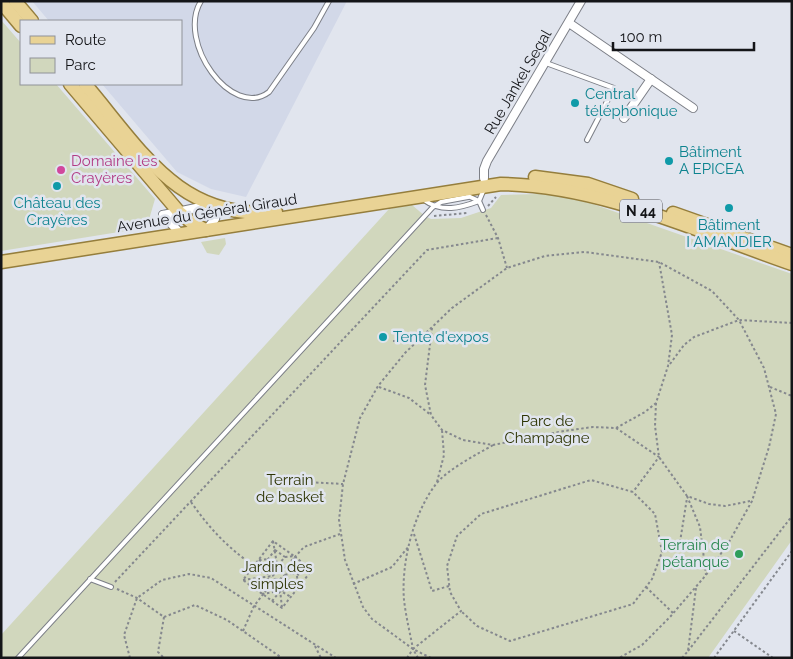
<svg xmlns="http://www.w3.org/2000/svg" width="793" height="659" font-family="Raleway,sans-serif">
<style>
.built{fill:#d2d8e8}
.green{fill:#d1d7bd}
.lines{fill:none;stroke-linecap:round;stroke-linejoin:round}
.service-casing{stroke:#7c7f87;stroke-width:6}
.minor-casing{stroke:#7c7f87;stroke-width:10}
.primary-casing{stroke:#957e3c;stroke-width:15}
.path{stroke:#85888e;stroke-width:2;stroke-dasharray:2.5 2.5;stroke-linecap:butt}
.service{stroke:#fff;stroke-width:4}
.minor{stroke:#fff;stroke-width:8}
.primary{stroke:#e9d395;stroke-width:12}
.culture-dot{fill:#0f9aa8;stroke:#e1e5ee;stroke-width:2}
.hotel-dot{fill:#d1479c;stroke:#e1e5ee;stroke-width:2}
.leisure-dot{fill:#2e9e5b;stroke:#e1e5ee;stroke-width:2}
.labels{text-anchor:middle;stroke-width:5;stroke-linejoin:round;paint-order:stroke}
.shield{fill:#e1e5ee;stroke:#525358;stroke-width:1}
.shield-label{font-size:14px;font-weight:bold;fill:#141518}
.street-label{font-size:15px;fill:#141518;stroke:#e1e5ee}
.culture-label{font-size:15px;fill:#0d838f;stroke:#e1e5ee;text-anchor:start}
.hotel-label{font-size:15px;fill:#b23c85;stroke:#e1e5ee;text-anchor:start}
.park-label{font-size:15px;fill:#2e3504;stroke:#e1e5ee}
.leisure-label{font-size:15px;fill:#27864d;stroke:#e1e5ee;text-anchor:end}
</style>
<rect width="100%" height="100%" fill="#e1e5ee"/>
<!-- built -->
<path class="built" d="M32 1H347L246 197 211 189 177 172 102 84H181V21H49Z"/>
<!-- green -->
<g class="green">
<path d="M1 20 21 43V84H56L155 199 148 223 150 227 1 251Z"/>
<path d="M539 194 555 195 590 203 792 274V540L708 658H1V635L389 209 412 205 425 216 431 219 461 218 491 208 501 195Z"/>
<path d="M225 238 226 244 219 255 207 253 201 242Z"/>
</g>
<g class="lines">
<defs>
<g id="service">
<path d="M201 1C176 42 232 120 269 92L314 28 329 1"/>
<path d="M546 63 614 88 587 140"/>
<path d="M468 196 479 201 483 210"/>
<path d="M424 200C442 213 460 208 479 201L484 189"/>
<path d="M90 579 111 587"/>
<path d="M18 658 433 207 441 202 468 197"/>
</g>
<g id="minor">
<path d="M569 23 693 108"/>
<path d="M624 118 651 79"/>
<path d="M484 178V169L487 161 581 1"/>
<path d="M163 215 210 205"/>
<path d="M163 215 180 233"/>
<path d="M206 230 215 219 218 207"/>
</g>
<g id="primary">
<path d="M15 1 32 21"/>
<path d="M1 2 21 26"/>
<path d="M70 84 179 212 192 223 206 230"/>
<path d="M85 84C140 148 179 221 276 212"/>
<path d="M535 177 588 184 632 199"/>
<path d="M673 213 792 255"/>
<path d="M1 262 501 184C600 185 699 232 792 264"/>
</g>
</defs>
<!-- service casing -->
<use href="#service" class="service-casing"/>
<!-- minor casing -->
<use href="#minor" class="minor-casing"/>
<!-- primary casing -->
<use href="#primary" class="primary-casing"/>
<!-- path -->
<g class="path">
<path d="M488 206 496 197"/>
<path d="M486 215 498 238 507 268"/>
<path d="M434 216 467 213"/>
<path d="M432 328 425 385 431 415 442 430 463 440 493 445 564 431 593 427 616 428 645 412 656 403 668 366 672 335 659 262"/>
<path d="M393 341 416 342"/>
<path d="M670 364 684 345 694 337 739 320 792 323"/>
<path d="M379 387 409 398 431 415"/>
<path d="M770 387 792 396"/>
<path d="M656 403 655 426 659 457 687 496 709 504 725 506 750 501"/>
<path d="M616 428 659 457 633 492"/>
<path d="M306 482 343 484"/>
<path d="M437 482 444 455 442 430"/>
<path d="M687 496 700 527 706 575"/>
<path d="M191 502C210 529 227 547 254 566"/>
<path d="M414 534 432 591 449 586"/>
<path d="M273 541 278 570"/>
<path d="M660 541 680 542 687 498"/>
<path d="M275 550 285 557 277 566 268 559Z"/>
<path d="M285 557 294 556 312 570 282 608 243 580 273 541 294 556 295 568"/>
<path d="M259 560 275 572"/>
<path d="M259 560 268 559"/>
<path d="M252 568 271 575"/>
<path d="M292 573 300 575 302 570"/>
<path d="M285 575 292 573 295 568 302 570H312"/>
<path d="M297 576 298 588"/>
<path d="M283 577 297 587"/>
<path d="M275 579 279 580 285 575 283 570"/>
<path d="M243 580 273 576"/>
<path d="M279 580 282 608"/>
<path d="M115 582 427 250 498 238"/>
<path d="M353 584 392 567 409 546"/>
<path d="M270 585 291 597"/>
<path d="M646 587 673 613"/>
<path d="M254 588 271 577"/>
<path d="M117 589 137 598 164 617"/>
<path d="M262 594 297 588"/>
<path d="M272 601 289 581"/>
<path d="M164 617 195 605 227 620 282 658"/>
<path d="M164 617 158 652 164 658"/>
<path d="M243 631 254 606 275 579 273 576 275 572 283 570 304 547 340 534"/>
<path d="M734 631 773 658"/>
<path d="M315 646 321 658"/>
<path d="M688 651 792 516"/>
<path d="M130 658 124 635 137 598 162 580 189 574 211 578 336 658"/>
<path d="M407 658 413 649C410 633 406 617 404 600 401 563 413 514 436 484 448 469 476 455 493 445"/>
<path d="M418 658 413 649 461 611 450 592 447 566 457 536 481 514 591 480 633 492 655 514 662 552 652 579 633 604 510 641 477 626 461 611"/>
<path d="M431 658 413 649 372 619 363 607 345 560 339 520 343 484 360 418 378 386 405 353 452 308 507 268 545 256 585 252 659 262 712 291 739 320 764 368 776 414 769 447 752 501 729 542 706 575 670 617 642 645 619 658"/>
<path d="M682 658 688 651 696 588"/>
<path d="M714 658 792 551"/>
</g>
<!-- service -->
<use href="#service" class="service"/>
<!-- minor -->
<use href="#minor" class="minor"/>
<!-- primary -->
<use href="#primary" class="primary"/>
</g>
<!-- markers -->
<g class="culture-dot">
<circle cx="575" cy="103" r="5"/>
<circle cx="669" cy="161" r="5"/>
<circle cx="57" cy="186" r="5"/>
<circle cx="729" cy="208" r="5"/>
<circle cx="383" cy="337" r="5"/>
</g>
<circle class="hotel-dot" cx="61" cy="170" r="5"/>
<circle class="leisure-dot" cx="739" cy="554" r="5"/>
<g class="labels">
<!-- shield labels -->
<rect class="shield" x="620" y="199.5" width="42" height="23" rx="4"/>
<g class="shield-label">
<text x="641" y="216">N 44</text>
</g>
<!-- street labels -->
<g class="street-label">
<text transform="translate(518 82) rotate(-60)" y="5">Rue Jankel Segal</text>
<text transform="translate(207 213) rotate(-9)" y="5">Avenue du Général Giraud</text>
</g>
<!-- culture labels -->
<g class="culture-label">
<text x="585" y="99">Central<tspan x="585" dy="17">téléphonique</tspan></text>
<text x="679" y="157">Bâtiment<tspan x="679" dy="17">A EPICEA</tspan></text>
<text x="57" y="208" text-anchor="middle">Château des<tspan x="57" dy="17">Crayères</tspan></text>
<text x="729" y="230" text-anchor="middle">Bâtiment<tspan x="729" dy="17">I AMANDIER</tspan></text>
<text x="393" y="342">Tente d'expos</text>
</g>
<!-- hotel labels -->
<g class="hotel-label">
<text x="71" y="166">Domaine les<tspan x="71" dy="17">Crayères</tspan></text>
</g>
<!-- park labels -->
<g class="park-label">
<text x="547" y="426">Parc de<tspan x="547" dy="17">Champagne</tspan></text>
<text x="290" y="485">Terrain<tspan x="290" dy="17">de basket</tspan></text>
<text x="277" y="572">Jardin des<tspan x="277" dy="17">simples</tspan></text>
</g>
<!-- leisure labels -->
<g class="leisure-label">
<text x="729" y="550">Terrain de<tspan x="729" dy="17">pétanque</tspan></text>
</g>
</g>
<!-- border -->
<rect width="793" height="659" fill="none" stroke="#141518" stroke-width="5"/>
<!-- legend -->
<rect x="20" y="20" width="162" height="65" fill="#e1e5ee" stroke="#8f9298"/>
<rect x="30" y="36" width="25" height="8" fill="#e9d395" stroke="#8f9298"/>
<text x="65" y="45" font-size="15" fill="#141518">Route</text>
<rect x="30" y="58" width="25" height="15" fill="#d1d7bd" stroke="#8f9298"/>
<text x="65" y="70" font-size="15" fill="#141518">Parc</text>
<!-- scale -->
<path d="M613 42v8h141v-8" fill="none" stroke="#141518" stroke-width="2.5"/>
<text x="620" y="42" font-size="15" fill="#141518" stroke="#e1e5ee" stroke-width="4" paint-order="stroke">100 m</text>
</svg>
